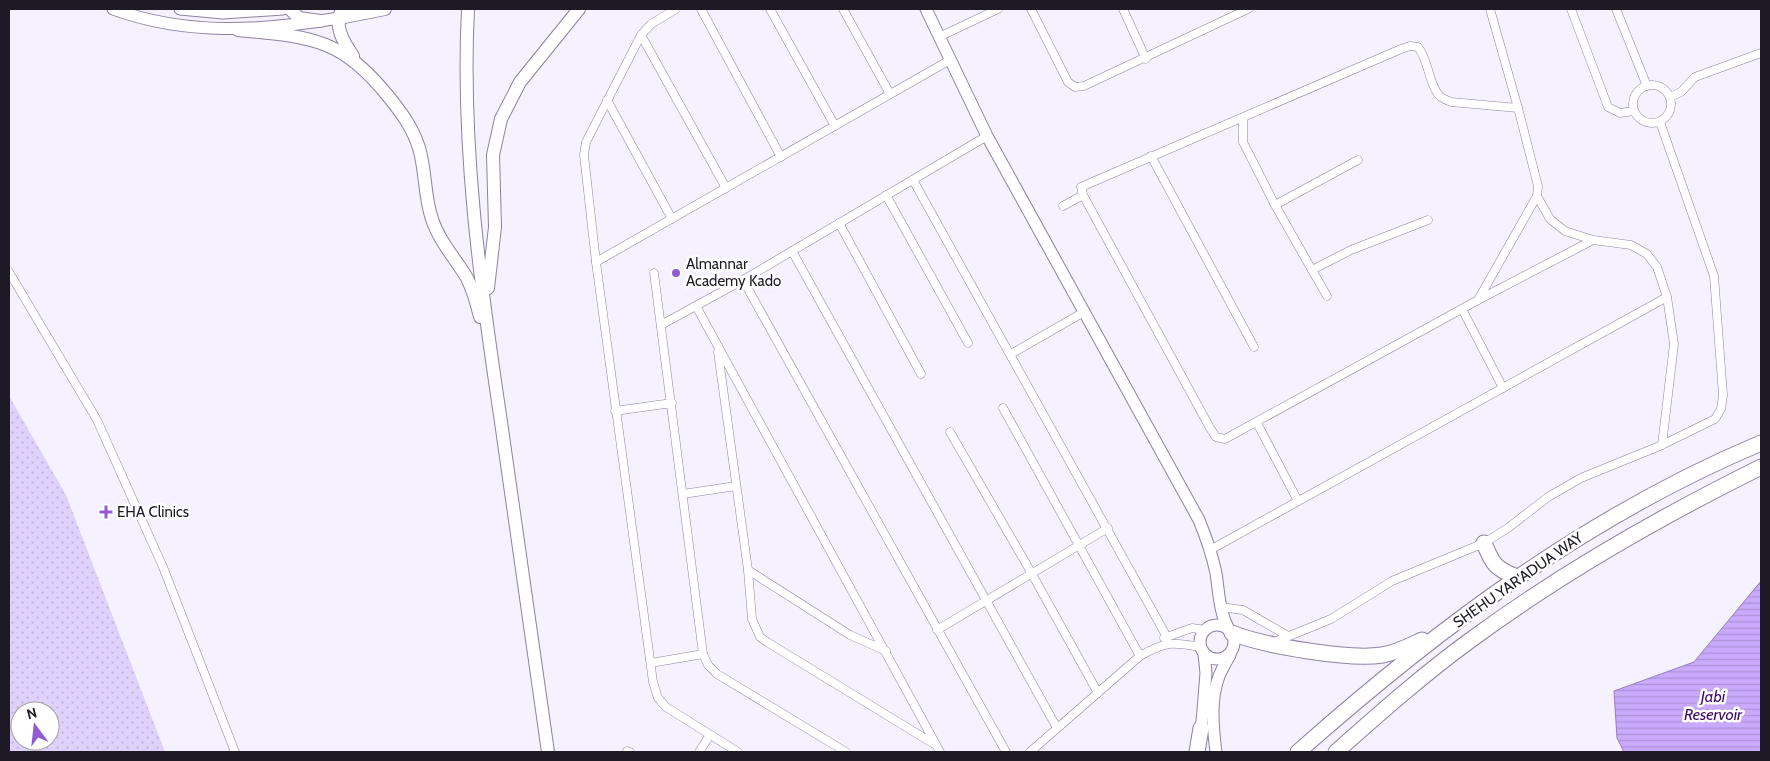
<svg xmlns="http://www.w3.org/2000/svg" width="1770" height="761" font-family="Cabin,sans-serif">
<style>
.grass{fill:url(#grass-dots);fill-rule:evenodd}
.water{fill:url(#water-rules);stroke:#957ebc}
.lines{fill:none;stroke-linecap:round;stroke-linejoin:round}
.street-casing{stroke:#8d82a0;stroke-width:9}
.secondary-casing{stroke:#8d82a0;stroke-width:13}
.primary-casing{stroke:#8d82a0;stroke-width:14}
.highway-casing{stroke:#8d82a0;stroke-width:17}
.street{stroke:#fff;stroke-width:8}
.secondary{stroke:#fff;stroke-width:11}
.primary{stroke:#fff;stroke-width:12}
.highway{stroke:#fff;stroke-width:15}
.poi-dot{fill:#905cd5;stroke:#fff;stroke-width:2}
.labels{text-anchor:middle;stroke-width:5;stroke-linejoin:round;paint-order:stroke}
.poi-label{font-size:15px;fill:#1d1925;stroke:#fff;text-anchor:start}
.street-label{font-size:15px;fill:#1d1925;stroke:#fff}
.water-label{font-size:16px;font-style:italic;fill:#3d096a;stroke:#fff}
</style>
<defs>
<pattern id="grass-dots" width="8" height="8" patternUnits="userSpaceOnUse" patternTransform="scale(1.25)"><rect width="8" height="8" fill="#dfd1fb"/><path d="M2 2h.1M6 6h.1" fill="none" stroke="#bfb3d7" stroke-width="1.8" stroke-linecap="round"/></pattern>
<pattern id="water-rules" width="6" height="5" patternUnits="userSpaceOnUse" patternTransform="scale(1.25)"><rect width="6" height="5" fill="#c9aafd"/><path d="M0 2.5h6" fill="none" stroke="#ac92d9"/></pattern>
</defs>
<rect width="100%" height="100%" fill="#f5f1fe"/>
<!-- grass -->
<path class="grass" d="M9 396 66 495 165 752H9ZM20 711H50V741H20Z"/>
<!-- water -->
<path class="water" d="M1761 581V752H1624L1617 738 1614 691 1694 662Z"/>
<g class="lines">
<defs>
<g id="street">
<path d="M676 9 651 24 641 35 586 142 584 155 596 262 653 682 658 698 666 707 738 752"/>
<path d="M701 9 781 157"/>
<path d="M770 9 835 126"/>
<path d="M843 9 890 94"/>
<path d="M1031 9 1068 82 1075 87 1084 86 1248 9"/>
<path d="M1123 9 1146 59"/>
<path d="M1490 9 1518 108"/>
<path d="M1571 9 1608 107 1620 113 1634 111"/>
<path d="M1616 9 1647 86"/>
<path d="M641 35 726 188"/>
<path d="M939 37 998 9"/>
<circle cx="1652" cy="104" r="19"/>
<path d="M1670 97 1681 92 1695 77 1761 53"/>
<path d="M607 100 672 219"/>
<path d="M1243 118V142L1275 205 1312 270 1351 250 1428 220"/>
<path d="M1151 156 1254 347"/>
<path d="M913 180 1167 637"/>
<path d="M886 195 968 343"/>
<path d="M1537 196 1550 219 1565 231 1593 240 1631 245 1647 254 1657 267 1667 297 1674 344 1662 445"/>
<path d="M1275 205 1358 160"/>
<path d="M1063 206 1083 195"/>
<path d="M839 223 921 374"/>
<path d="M792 251 1057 728"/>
<path d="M596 262 950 60"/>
<path d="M1312 270 1327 296"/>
<path d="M9 272 97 420 163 567 235 752"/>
<path d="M654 273 703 654"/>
<path d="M743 280 1006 752"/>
<path d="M1478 300 1537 196 1538 186 1518 108 1451 102C1447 100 1440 98 1438 94 1428 81 1429 61 1418 47L1410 46 1401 49 1081 187 1083 195 1210 428 1216 437 1225 439 1478 300 1593 240"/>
<path d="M696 306 940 752"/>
<path d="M1462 309 1503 388"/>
<path d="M661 325 743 280 987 136"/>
<path d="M718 352 748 570 752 619 760 637 767 642 934 744"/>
<path d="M1011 354 1084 312"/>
<path d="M1003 408 1140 656"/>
<path d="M615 411 672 403"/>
<path d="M1257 423 1298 501"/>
<path d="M950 432 1032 574 1098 693"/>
<path d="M683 494 736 486"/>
<path d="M1210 550 1667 297"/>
<path d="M748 570 850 635 886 651"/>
<path d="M1220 607 1243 610 1288 636"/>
<path d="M937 630 1108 528"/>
<path d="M1164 638 1192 628 1204 630"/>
<path d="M1272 643 1331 619 1392 581 1484 543 1508 528 1548 497 1581 478 1662 445 1715 419 1721 409 1723 395 1714 276 1660 122"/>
<path d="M651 663 703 654 708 665 717 674 846 752"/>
<path d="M627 751 630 752"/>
<path d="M699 752 710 735"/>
<path d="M1030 752 1140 656C1166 641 1172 642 1200 647"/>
</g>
<g id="secondary">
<path d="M113 9C187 36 262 31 339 18"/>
<path d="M180 9 223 13 283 9"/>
<path d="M926 9 987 136 1199 520C1206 537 1212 554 1216 573 1219 593 1219 611 1229 630"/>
<circle cx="1217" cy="642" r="17"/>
<path d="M1201 734 1206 673 1204 654"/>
<path d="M1216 752C1213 728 1210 700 1219 676 1222 669 1226 662 1230 655"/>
</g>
<g id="primary">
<path d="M290 9 299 18 320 21"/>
<path d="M343 9C332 24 344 43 353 56"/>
<path d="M468 9C461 144 480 282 500 415 516 528 532 640 548 752"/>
<path d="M339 18 385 9"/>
<path d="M238 30C310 37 340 37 388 96 401 112 413 128 419 148 426 171 424 196 432 219 439 241 455 258 467 278 473 290 477 304 480 317"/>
<path d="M488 288 495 227 493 155 501 119 520 82 579 9"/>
</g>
<g id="highway">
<path d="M1484 543C1492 563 1495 569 1517 577"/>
<path d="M1232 633C1264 646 1349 660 1382 655 1396 653 1409 646 1422 640"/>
<path d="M1197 752 1201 728"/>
<path d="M1298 752C1438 628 1587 516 1761 443"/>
<path d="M1336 752C1380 713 1425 673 1472 639 1563 572 1660 517 1761 467"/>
</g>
</defs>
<!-- street casing -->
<use href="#street" class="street-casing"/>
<!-- secondary casing -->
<use href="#secondary" class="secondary-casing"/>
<!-- primary casing -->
<use href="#primary" class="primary-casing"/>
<!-- highway casing -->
<use href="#highway" class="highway-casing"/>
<!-- street -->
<use href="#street" class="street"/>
<!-- secondary -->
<use href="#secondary" class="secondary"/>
<!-- primary -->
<use href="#primary" class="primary"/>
<!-- highway -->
<use href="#highway" class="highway"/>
</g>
<!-- markers -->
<g class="poi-dot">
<circle cx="676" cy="273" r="5"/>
<path d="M103.5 504.5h5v5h5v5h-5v5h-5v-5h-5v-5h5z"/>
</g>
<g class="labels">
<!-- poi labels -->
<g class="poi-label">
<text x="686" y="269">Almannar<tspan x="686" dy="17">Academy Kado</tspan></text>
<text x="117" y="517">EHA Clinics</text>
</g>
<!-- street labels -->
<g class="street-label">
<text transform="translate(1518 580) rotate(-35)" y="5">SHEHU YAR'ADUA WAY</text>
</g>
<!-- water labels -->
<g class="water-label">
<text x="1713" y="702">Jabi<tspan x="1713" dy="18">Reservoir</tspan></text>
</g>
</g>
<!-- border -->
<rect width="1770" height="761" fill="none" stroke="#1d1925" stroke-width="20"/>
<!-- north arrow -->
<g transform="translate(35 726) rotate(345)"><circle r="24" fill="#ffffff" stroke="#a5a3a8"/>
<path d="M0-4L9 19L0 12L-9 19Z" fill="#905cd5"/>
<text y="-8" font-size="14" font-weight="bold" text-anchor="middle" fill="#1d1925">N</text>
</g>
</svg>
